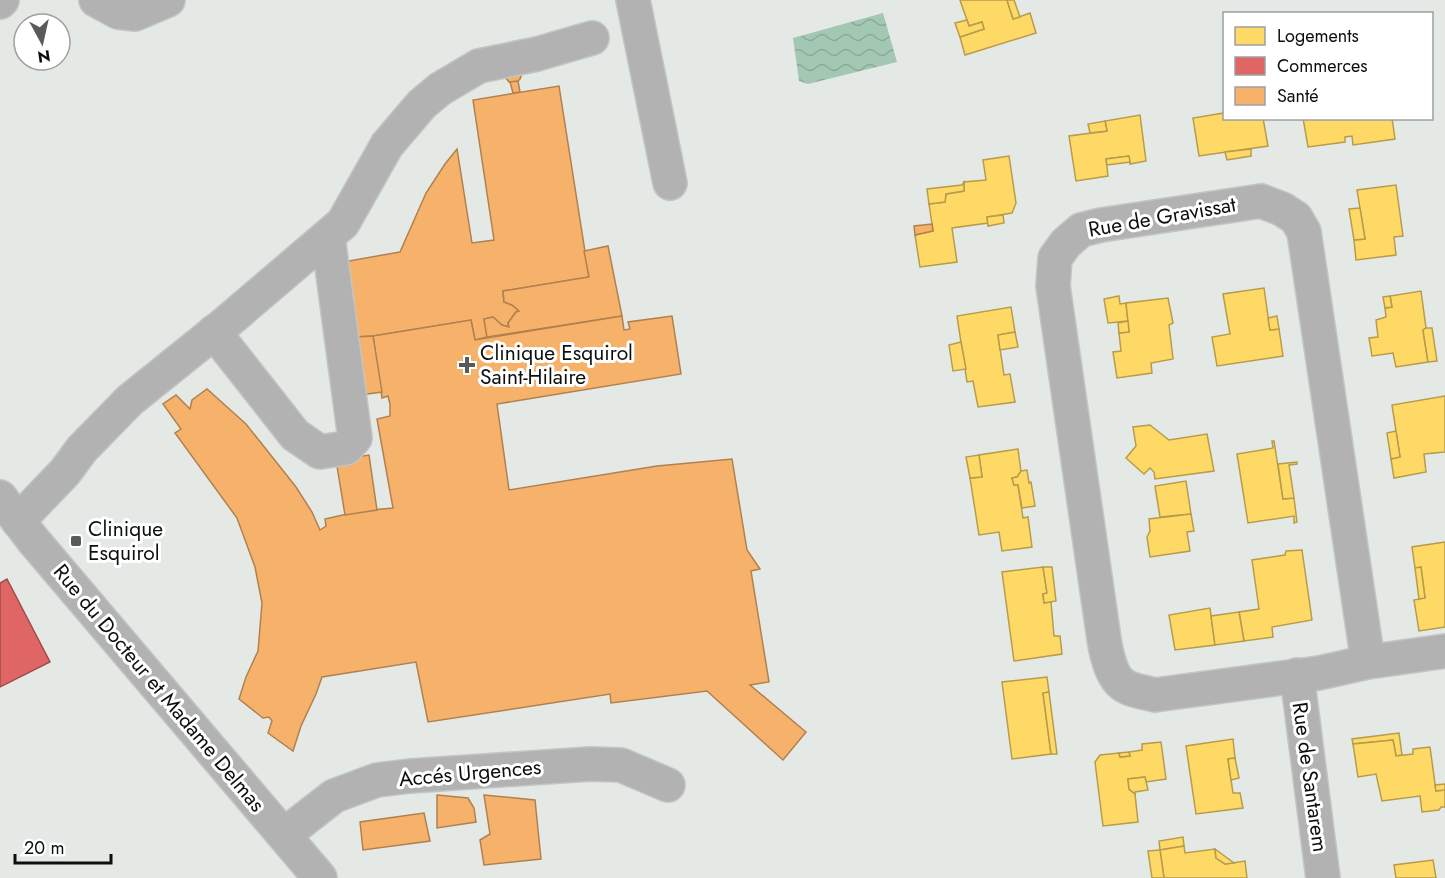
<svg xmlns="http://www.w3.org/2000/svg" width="1445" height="878" font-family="Jost,sans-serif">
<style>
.water{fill:url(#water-waves)}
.homes{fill:#ffd966;stroke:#b69c4b;stroke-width:1.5}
.shops{fill:#e06666;stroke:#a04c4b;stroke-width:1.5}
.health{fill:#f6b26b;stroke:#b0814f;stroke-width:1.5}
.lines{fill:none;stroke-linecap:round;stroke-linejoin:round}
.minor-casing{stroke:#c2c5c3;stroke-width:36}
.minor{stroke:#b2b2b2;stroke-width:33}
.poi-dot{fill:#585b59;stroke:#fff;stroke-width:2}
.labels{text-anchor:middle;stroke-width:6;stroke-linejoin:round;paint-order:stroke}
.street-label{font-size:21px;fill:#0c0f0d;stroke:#fff}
.poi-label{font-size:21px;fill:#0c0f0d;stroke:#fff;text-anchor:start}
</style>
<defs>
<pattern id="water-waves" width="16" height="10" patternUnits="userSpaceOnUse" patternTransform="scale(1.5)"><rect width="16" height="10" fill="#a2c7b3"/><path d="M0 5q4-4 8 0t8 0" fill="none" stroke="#8aaa99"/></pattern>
</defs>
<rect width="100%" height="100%" fill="#e4e9e6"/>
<!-- water -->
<path class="water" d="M883 13 897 62 808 84 799 81 793 38Z"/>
<!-- homes -->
<g class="homes">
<path d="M960 0H1007L1013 19 1030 13 1036 33 965 55 960 37 984 29 982 22 969 26Z"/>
<path d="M1007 0H1014L1020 17 1013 19Z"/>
<path d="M967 20 969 26 982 22 984 29 960 37 955 23Z"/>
<path d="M1224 113V118H1263L1268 146 1199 156 1193 118Z"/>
<path d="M1140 115 1146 161 1130 164 1129 156 1106 159 1108 176 1076 181 1069 136 1107 131 1105 121Z"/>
<path d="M1303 118H1392L1395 139 1353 145 1352 136 1345 137V142L1308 147Z"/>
<path d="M1105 121 1107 131 1090 133 1088 124Z"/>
<path d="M1251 149V156L1227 160 1225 152Z"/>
<path d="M1009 156 1016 203 1012 213 987 217 988 223 952 228 957 262 920 267 915 235 933 231 929 204 945 202 946 194 964 191V182L986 180 983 160Z"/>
<path d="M1129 156 1130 162 1107 165 1106 159Z"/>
<path d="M964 182V191L946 194 945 202 929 204 927 189 962 185Z"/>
<path d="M1396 185 1403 236 1394 237 1396 255 1356 260 1354 240 1365 239 1357 190Z"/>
<path d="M1360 208 1365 239 1354 240 1349 209Z"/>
<path d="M1003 215 1004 223 988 226 987 217Z"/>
<path d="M1264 288 1270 330 1279 329 1283 356 1217 366 1212 337 1230 334 1223 294Z"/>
<path d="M1421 291 1426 328 1423 330 1428 362 1396 367 1393 353 1372 356 1369 338 1378 337 1376 320 1386 317 1385 308 1392 307 1390 296Z"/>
<path d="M1119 296 1120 304 1126 303 1128 321 1108 323 1104 299Z"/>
<path d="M1390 296 1392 307 1385 308 1383 297Z"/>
<path d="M1168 298 1173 323 1169 325 1173 359 1151 363 1152 373 1117 378 1113 352 1121 351 1119 333 1129 332 1126 303Z"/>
<path d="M1011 307 1015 332 998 335 1004 375 1010 374 1015 402 978 407 973 381 967 382 957 316Z"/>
<path d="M1277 316 1279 329 1270 330 1268 318Z"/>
<path d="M1128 321 1129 332 1119 333 1118 323Z"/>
<path d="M1426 328H1432L1437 361 1428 362 1423 330Z"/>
<path d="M1015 332 1018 347 1000 350 998 335Z"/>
<path d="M961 342 966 369 953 371 949 345Z"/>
<path d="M1445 396V452L1424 454 1426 472 1394 478 1391 459 1400 457 1392 405Z"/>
<path d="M1150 425 1169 440 1207 434 1214 471 1155 479 1154 472 1150 468 1144 474 1126 458 1136 446 1133 427Z"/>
<path d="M1396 431 1400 457 1391 459 1387 433Z"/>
<path d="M1272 441H1274L1283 499 1294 498 1297 522 1294 523V516L1248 523 1237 454 1273 448Z"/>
<path d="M1018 449 1021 472 1017 477 1012 478 1014 485H1018L1023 518 1028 517 1032 547 1002 551 999 532 979 535 970 478 982 477 979 455Z"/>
<path d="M979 455 982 477 970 478 966 457Z"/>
<path d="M1297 462V464L1289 465 1294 498 1283 499 1278 464Z"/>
<path d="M1027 470 1029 483 1031 482 1035 506 1022 508 1018 485H1014L1012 478 1017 477 1021 471Z"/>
<path d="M1186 481 1191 514 1160 517 1155 486Z"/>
<path d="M1191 514 1194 531 1187 532 1190 551 1150 557 1147 537 1150 531 1149 519Z"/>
<path d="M1445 542V627L1419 631 1414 600 1425 598 1421 567 1415 568 1412 547Z"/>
<path d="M1302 550 1312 620 1272 627 1273 637 1244 641 1239 612 1259 609 1252 560 1285 555 1286 551Z"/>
<path d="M1043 567 1047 593 1043 594 1044 603 1051 602 1054 636H1060L1062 654 1014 661 1002 572Z"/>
<path d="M1043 567H1052L1056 601 1044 603 1043 594 1047 593Z"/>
<path d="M1421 567 1425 598 1419 599 1415 568Z"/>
<path d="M1210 608 1215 645 1175 650 1169 615Z"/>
<path d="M1239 612 1244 641 1215 645 1211 616Z"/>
<path d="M1047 677 1049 692 1043 693 1051 754 1012 759 1002 682Z"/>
<path d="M1049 692 1057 754H1051L1043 693Z"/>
<path d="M1399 733 1402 755 1396 756 1393 740 1353 744 1352 739Z"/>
<path d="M1233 739 1235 758 1228 759 1233 793H1240L1243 808 1196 814 1186 746Z"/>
<path d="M1393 740 1396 756 1413 754V749L1430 747 1436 791 1445 790V807H1441L1439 810 1422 812 1420 796 1382 801 1376 774 1358 777 1353 744Z"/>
<path d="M1161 742 1166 779 1146 782 1145 777 1128 779 1129 789 1135 794 1138 822 1103 826 1095 762 1100 755 1119 753 1120 757 1130 756 1129 752 1142 750V744Z"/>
<path d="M1129 752 1130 756 1120 757 1119 753Z"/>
<path d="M1235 758 1239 778 1231 780 1228 759Z"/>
<path d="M1145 777 1148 790 1135 792V794L1129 789 1128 779Z"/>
<path d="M1445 784V790L1436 791 1435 785Z"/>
<path d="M1183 837 1184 846 1160 850 1159 841Z"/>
<path d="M1184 846 1185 853 1215 849 1216 858 1225 864 1245 861 1247 878H1164L1160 850Z"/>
<path d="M1215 849 1234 863 1225 864 1216 858Z"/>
<path d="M1160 850 1164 878H1152L1148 851Z"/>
<path d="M1433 860 1436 878H1396L1394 865Z"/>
</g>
<!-- shops -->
<path class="shops" d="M7 579 50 662 0 687V583Z"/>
<!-- health -->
<g class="health">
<path d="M522 73 520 79 517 82H509L505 77Z"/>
<path d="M518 81 520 92 513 93 510 82Z"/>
<path d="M559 86 589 277 503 291 504 302 512 305 519 311 516 312 508 323 509 327 502 325 493 317 484 319 487 337 475 340 471 320 373 336 355 337 337 263 400 252 426 193 445 164 457 149 472 243 494 240 473 100Z"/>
<path d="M932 224 933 231 915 235 914 226Z"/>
<path d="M608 246 622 316 487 337 484 319 493 317 502 325 509 327 508 323 516 312 519 311 512 305 504 302 503 291 589 277 584 251Z"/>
<path d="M622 316 624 330 630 329 628 322 672 316 681 374 497 404 509 490 657 466 732 459 747 550 760 569 751 571 769 682 750 685 806 732 783 760 707 691 611 703 610 694 428 722 416 662 322 677 316 694 301 726 293 751 268 733 272 721 269 717 263 718 239 699 246 677 258 651 262 603 255 567 237 518 175 433 181 429 163 404 176 395 190 409 192 400 207 389 246 424 296 487 312 512 320 530 326 526 325 519 360 511 393 508 377 419 390 416V404L388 396 382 398 373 336 471 320 475 340Z"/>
<path d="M373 336 382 392 360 395 355 337Z"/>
<path d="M369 455 377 510 345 515 336 460Z"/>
<path d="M437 795 468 798 474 808 476 822 437 828Z"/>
<path d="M484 795 535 800 541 859 484 865 480 840 490 834Z"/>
<path d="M424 813 430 841 363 850 360 822Z"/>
</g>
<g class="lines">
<defs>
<g id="minor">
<path d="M96 0 118 12 135 14 168 0"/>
<path d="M633 0 670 183"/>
<path d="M0 2 2 0"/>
<path d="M214 332 295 435 320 452 346 448 355 438 328 237"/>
<path d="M0 497 33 540 320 878"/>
<path d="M18 521 65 472 82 449 130 400 227 322 343 223 387 145 422 104 440 89 479 66 537 54 592 38"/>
<path d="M1368 662 1304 232 1296 218 1282 209 1261 201 1101 225 1081 230 1066 243 1055 258 1053 286 1104 639C1106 652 1111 676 1122 684 1131 691 1144 692 1155 695L1319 673 1368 662 1445 651"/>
<path d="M1297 675 1323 878"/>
<path d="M284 835 334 796 377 780 410 776 590 764 621 765 668 785"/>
</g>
</defs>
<!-- minor casing -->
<use href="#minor" class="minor-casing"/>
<!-- minor -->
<use href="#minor" class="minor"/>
</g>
<!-- markers -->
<g class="poi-dot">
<path d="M464 356h6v6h6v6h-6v6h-6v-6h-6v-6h6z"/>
<rect x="70" y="535" width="12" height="12" rx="3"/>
</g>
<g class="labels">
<!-- street labels -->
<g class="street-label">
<text transform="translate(1162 217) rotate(-10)" y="7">Rue de Gravissat</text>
<text transform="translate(159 688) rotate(50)" y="7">Rue du Docteur et Madame Delmas</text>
<text transform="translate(470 773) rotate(-5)" y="7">Accés Urgences</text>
<text transform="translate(1310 777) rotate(82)" y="7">Rue de Santarem</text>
</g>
<!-- poi labels -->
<g class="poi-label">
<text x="480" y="360">Clinique Esquirol<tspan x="480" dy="24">Saint-Hilaire</tspan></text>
<text x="88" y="536">Clinique<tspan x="88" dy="24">Esquirol</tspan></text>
</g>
</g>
<!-- legend -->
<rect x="1223" y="12" width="210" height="108" fill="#ffffff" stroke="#9e9f9e" stroke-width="1.5"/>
<rect x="1235" y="27" width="30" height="18" fill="#ffd966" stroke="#9e9f9e" stroke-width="1.5"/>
<text x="1277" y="42" font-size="18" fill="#0c0f0d">Logements</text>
<rect x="1235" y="57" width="30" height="18" fill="#e06666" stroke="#9e9f9e" stroke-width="1.5"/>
<text x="1277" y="72" font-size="18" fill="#0c0f0d">Commerces</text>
<rect x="1235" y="87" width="30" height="18" fill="#f6b26b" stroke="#9e9f9e" stroke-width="1.5"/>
<text x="1277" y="102" font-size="18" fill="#0c0f0d">Santé</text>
<!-- north arrow -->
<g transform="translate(42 42) rotate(172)"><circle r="28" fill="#ffffff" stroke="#9e9f9e" stroke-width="1.5"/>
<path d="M0-4.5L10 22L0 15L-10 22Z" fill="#585b59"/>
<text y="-9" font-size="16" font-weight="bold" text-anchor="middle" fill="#0c0f0d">N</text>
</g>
<!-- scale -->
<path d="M15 854v9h96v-9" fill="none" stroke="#0c0f0d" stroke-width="3"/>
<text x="24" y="854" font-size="18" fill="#0c0f0d" stroke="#ffffff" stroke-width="4.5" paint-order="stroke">20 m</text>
</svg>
